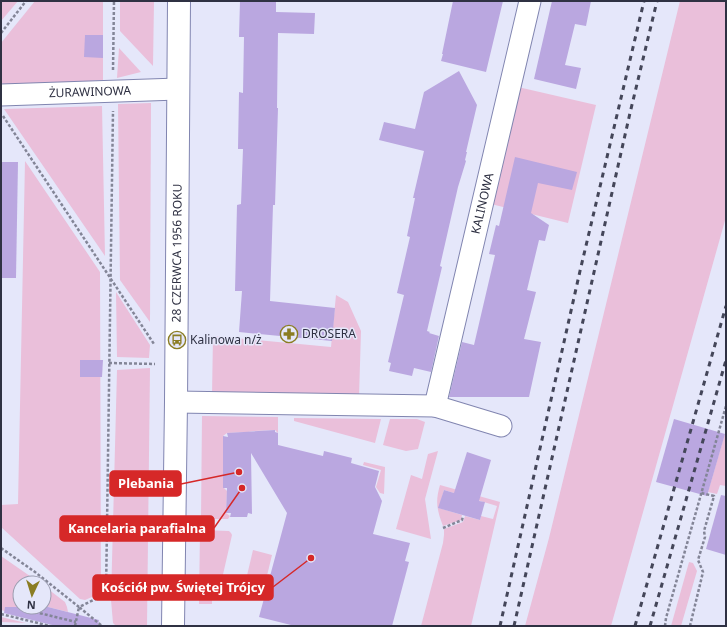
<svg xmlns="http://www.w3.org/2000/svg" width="727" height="627" font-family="'Noto Sans',sans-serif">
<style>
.green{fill:#eabfda}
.building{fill:#baa7e0}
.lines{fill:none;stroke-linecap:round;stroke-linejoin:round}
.minor-casing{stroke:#8185b0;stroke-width:23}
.tertiary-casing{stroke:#8185b0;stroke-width:24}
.path{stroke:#838597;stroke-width:2.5;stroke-dasharray:3 2;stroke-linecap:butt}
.minor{stroke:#fff;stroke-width:21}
.tertiary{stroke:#fff;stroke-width:22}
.rail{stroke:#444659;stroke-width:3;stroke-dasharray:5 5;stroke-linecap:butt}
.labels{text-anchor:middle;stroke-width:3;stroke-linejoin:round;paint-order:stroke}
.street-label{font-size:12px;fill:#2f3143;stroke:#e5e7fa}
.poi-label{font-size:12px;fill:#2f3143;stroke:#e5e7fa;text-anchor:start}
.leader{fill:none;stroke:#d62828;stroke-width:1.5}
.callout-dot{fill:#d62828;stroke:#e5e7fa;stroke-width:1.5}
.callout{fill:#d62828;stroke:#d62828;stroke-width:1.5}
.callout-label{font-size:13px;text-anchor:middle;font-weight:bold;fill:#fff}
</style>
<rect width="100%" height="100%" fill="#e5e7fa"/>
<!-- green -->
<g class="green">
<path d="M1 1H18L1 21Z"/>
<path d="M35 1H103V80L17 87 9 86 1 83V43Z"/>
<path d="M120 1H154L153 66 120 31Z"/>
<path d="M680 1H726V217L611 626H525L549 538Z"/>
<path d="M119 48 141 72 117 78Z"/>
<path d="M518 87 596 105 568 223 491 204Z"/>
<path d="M151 103 150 322 120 280 118 104Z"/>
<path d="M102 106 105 256 4 109Z"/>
<path d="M25 161 100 272 101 592 99 594 85 600 80 599 1 527V505L18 504Z"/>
<path d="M116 292 150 345 149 358 117 357Z"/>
<path d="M336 295 348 302 361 331 359 397 212 395 213 336 331 347Z"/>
<path d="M150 368 147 626H116L113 623 111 600 117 370Z"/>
<path d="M202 416 278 417V433L275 430 254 431 248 432 227 433 223 436V487L227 491 226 513 230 516 228 519H201Z"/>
<path d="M294 418 381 419 375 443 294 421Z"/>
<path d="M390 419H417L425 422 418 449 406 451 383 445Z"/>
<path d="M726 430V486L720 485 717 494 708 492Z"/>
<path d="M438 451 425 499 431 539 396 529 411 475 422 479 428 454Z"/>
<path d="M364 462 385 467 384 494 380 493 376 487 381 470 363 465Z"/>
<path d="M440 485 500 502 471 626H421L443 543 444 535V529L463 522 465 516 480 520 481 516 493 519 497 506 444 490 439 508 462 515 461 520 443 526C437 510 435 502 440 485Z"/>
<path d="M200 530 229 531 231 533 232 535 219 592 212 597V604H199Z"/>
<path d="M253 550 272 555 264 588 245 584Z"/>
<path d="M1 556 40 583H20V607L27 617 1 610Z"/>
<path d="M689 562 693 563 697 571 681 626H671Z"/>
<path d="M44 586 65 602 67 607 68 612 44 606Z"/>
<path d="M1 617 26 623 1 622Z"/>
</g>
<!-- building -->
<g class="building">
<path d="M240 1H276V12L315 13 314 34 278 33 277 108H278L275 205H273L270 301 335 308 332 341 239 332 242 291H235L237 205 241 204 243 149H238L239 92 243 93 244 37H239Z"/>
<path d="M453 1H503L486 72 441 61 443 54H442Z"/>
<path d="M552 1H591L586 26 575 24 565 65 581 68 576 89 534 79Z"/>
<path d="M85 35H103V58L84 57Z"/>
<path d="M459 71 477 105 466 152H467L465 160 466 161 458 187 440 266 442 267 427 331 430 332 429 333 439 336 431 372 414 368 412 376 389 371 391 363 388 362 404 295 397 293 410 237 407 236 415 198H413L424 151 379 140 384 122 415 129 424 92Z"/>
<path d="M515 157 577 172 572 190 538 183 531 213 549 225 545 241 539 240 527 290 536 292 524 339 541 342 529 397H449L462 342 474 345 495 255 489 254 496 225 499 226Z"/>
<path d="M1 162H18L16 278H1Z"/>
<path d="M80 360H103L102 377H80Z"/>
<path d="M674 419 725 434 707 496 656 482Z"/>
<path d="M275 430V432L278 433V445L323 456 324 451 352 458 351 463 379 471 375 487 382 501 373 534 410 543 405 561 409 562 392 626H295L259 617 287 513 251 453 252 514 248 513 247 517H230L231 513H226L227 488H223V436L228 437 227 433Z"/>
<path d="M467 452 491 460 479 501 485 502 480 520 438 508 444 490 454 493Z"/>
<path d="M721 495 726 496V555L706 549Z"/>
<path d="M5 607H48L99 620 98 626H56L4 613Z"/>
</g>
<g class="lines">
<defs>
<g id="minor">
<path id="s1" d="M1 95 178 89"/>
<path d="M176 402 435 406 501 426"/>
<path id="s2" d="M435 406 530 1"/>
</g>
<g id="tertiary">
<path id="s3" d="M173 626 176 402 179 1"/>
</g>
</defs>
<!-- minor casing -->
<use href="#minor" class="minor-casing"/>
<!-- tertiary casing -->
<use href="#tertiary" class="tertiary-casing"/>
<!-- path -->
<g class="path">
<path d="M1 33 26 1"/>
<path d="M113 70 114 1"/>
<path d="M3 116 154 344"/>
<path d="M109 363 155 364"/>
<path d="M443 528 462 520 463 516"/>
<path d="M1 548 35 572 79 607 106 594 113 111"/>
<path d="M35 612 76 622"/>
<path d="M1 614 50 626"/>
<path d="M75 626 79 607 102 626"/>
<path d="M665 626 666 618 726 406"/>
<path d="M690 626 703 572 698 560 705 537 704 531 714 496 701 493"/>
</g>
<!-- minor -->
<use href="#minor" class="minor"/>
<!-- tertiary -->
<use href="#tertiary" class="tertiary"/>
<!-- rail -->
<g class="rail">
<path d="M500 626 580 271 644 1"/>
<path d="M514 626 630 113 657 1"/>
<path d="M635 626 726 306"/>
<path d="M650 626 726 360"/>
</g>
</g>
<!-- icons -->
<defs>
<symbol id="pharmacy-ring" viewBox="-11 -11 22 22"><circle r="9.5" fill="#e5e7fa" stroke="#8b7d23" stroke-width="1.5"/><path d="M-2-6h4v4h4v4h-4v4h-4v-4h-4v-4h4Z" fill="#8b7d23"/></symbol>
<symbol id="bus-ring" viewBox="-11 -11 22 22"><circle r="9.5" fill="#e5e7fa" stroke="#8b7d23" stroke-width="1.5"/><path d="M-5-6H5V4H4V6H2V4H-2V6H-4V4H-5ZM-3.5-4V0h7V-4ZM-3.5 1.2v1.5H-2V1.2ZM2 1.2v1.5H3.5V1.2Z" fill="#8b7d23"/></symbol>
</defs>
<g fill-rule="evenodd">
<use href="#pharmacy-ring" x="279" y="324" width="20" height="20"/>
<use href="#bus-ring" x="167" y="330" width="20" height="20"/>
</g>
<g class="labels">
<!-- street labels -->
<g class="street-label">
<text dy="4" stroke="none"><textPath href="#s1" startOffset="89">ŻURAWINOWA</textPath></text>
<text dy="4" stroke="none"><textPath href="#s2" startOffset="208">KALINOWA</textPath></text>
<text dy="4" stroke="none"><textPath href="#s3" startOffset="373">28 CZERWCA 1956 ROKU</textPath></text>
</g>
<!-- poi labels -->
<g class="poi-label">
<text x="302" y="338">DROSERA</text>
<text x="190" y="344">Kalinowa n/ż</text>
</g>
</g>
<!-- callouts -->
<path class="leader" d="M239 472L181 484M242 488L214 528M311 558L273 587"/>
<g class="callout-dot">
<circle cx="239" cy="472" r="4"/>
<circle cx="242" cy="488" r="4"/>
<circle cx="311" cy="558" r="4"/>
</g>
<g class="callout">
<rect x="110" y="471" width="71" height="25" rx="4"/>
<rect x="60" y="516" width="154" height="25" rx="4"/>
<rect x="93" y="575" width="180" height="25" rx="4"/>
</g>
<g class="callout-label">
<text x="146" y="488">Plebania</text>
<text x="137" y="533">Kancelaria parafialna</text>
<text x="183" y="592">Kościół pw. Świętej Trójcy</text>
</g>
<!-- border -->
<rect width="727" height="627" fill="none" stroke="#2f3143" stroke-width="4"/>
<!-- north arrow -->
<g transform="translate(32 595) rotate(184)"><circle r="19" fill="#e5e7fa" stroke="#9c9eb1"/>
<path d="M0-3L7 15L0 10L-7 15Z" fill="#8b7d23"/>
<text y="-6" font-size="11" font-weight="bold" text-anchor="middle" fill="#2f3143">N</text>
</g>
</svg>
